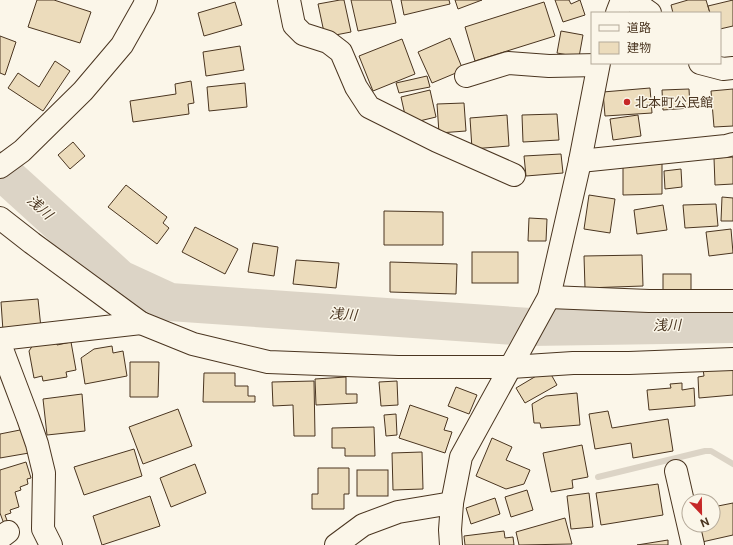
<svg xmlns="http://www.w3.org/2000/svg" width="733" height="545" font-family="'Public Sans','Noto Sans JP',sans-serif">
<style>
.lines{fill:none;stroke-linecap:round;stroke-linejoin:round}
.stream{stroke:#dcd4c6;stroke-width:6}
.river{stroke:#dcd4c6;stroke-width:38}
.building{fill:#ecdcbc;stroke:#4a3520}
.minor-casing{stroke:#4a3520;stroke-width:24}
.minor{stroke:#fbf6e9;stroke-width:22}
.poi-dot{fill:#c62828;stroke:#fbf6e9;stroke-width:1.5}
.labels{text-anchor:middle;stroke-width:3;stroke-linejoin:round;paint-order:stroke}
.poi-label{font-size:13px;fill:#4a3520;stroke:#fbf6e9;text-anchor:start}
.water-label{font-size:14px;font-style:italic;fill:#4a3520;stroke:#fbf6e9}
</style>
<rect width="100%" height="100%" fill="#fbf6e9"/>
<g class="lines">
<!-- stream -->
<path class="stream" d="M598 477 705 451H711L733 464"/>
<!-- river -->
<path class="river" d="M0 170 120 279 170 302 530 327 733 324"/>
</g>
<!-- building -->
<g class="building">
<path d="M37 0H54L91 12 80 43 28 27Z"/>
<path d="M340 0H344L351 32 325 37 318 4Z"/>
<path d="M351 0H391L396 23 358 31Z"/>
<path d="M401 0H449L450 4 404 15Z"/>
<path d="M455 0H482L458 9Z"/>
<path d="M555 0H569L571 4 580 0 585 15 563 22Z"/>
<path d="M688 0H706L710 13H673L671 5Z"/>
<path d="M733 0V26L720 29V13H710L708 6Z"/>
<path d="M235 2 242 25 204 36 198 13Z"/>
<path d="M544 2 555 36 475 61 465 27Z"/>
<path d="M561 31 583 35 579 57 557 53Z"/>
<path d="M0 36 16 42 5 75 0 73Z"/>
<path d="M450 38 463 70 432 83 418 52Z"/>
<path d="M402 39 415 74 373 91 359 56Z"/>
<path d="M240 46 244 70 206 76 203 52Z"/>
<path d="M55 61 70 71 43 111 8 88 18 73 39 87Z"/>
<path d="M427 76 430 87 399 93 396 83Z"/>
<path d="M191 81 194 103 188 104 189 114 133 122 130 101 176 94 175 84Z"/>
<path d="M245 83 247 107 209 111 207 87Z"/>
<path d="M650 88 652 113 605 116 603 92Z"/>
<path d="M689 89 690 108 663 110 662 90Z"/>
<path d="M733 89V126L714 127 711 91Z"/>
<path d="M430 90 436 117 407 124 401 97Z"/>
<path d="M464 103 466 131 439 133 437 104Z"/>
<path d="M557 114 559 140 523 142 522 115Z"/>
<path d="M507 115 509 146 472 149 470 118Z"/>
<path d="M638 115 641 136 613 140 610 119Z"/>
<path d="M73 142 85 156 70 169 58 155Z"/>
<path d="M561 154 563 173 526 176 524 156Z"/>
<path d="M733 157V184L715 185 714 158Z"/>
<path d="M662 163V194L623 195V164Z"/>
<path d="M681 169 682 187 665 189 664 171Z"/>
<path d="M126 185 167 217 163 223 169 228 157 244 108 207Z"/>
<path d="M589 195 615 199 610 233 584 229Z"/>
<path d="M722 197 733 198V221H721Z"/>
<path d="M716 204 718 226 685 228 683 205Z"/>
<path d="M663 205 667 230 637 234 634 210Z"/>
<path d="M384 211 443 212V245H384Z"/>
<path d="M529 218 547 219 546 241H528Z"/>
<path d="M195 227 238 249 225 274 182 252Z"/>
<path d="M731 229 733 253 709 256 706 232Z"/>
<path d="M253 243 278 247 274 276 248 272Z"/>
<rect x="472" y="252" width="46" height="31"/>
<path d="M642 255 643 286 585 288 584 256Z"/>
<path d="M296 260 339 263 336 288 293 284Z"/>
<path d="M390 262 457 264 456 294 390 292Z"/>
<rect x="663" y="274" width="28" height="18"/>
<path d="M38 299 41 328 3 331 1 302Z"/>
<path d="M56 341 57 345 71 342 76 370 66 372 67 377 43 381 42 376 34 378 29 351 33 345Z"/>
<path d="M112 346 113 353 123 351 127 376 85 384 81 358 94 349Z"/>
<path d="M130 362H159L158 397H130Z"/>
<path d="M733 367V395L699 398 698 377 704 376 703 369Z"/>
<path d="M548 369 557 385 525 403 516 388Z"/>
<path d="M204 373H235V386H248V396H255V402H203Z"/>
<path d="M346 377V394H357V403L316 405 315 379Z"/>
<path d="M314 381 315 436H294L293 405 273 406 272 382Z"/>
<path d="M397 381 398 405 381 406 379 382Z"/>
<path d="M682 383V390L694 388 695 406 649 410 647 390 671 388 670 384Z"/>
<path d="M456 387 477 395 469 414 448 406Z"/>
<path d="M577 393 580 425 541 428 540 423H534L532 404 546 396Z"/>
<path d="M82 394 85 431 47 435 43 399Z"/>
<path d="M410 405 448 418 444 430 452 432 445 453 399 438Z"/>
<path d="M178 409 192 446 143 464 129 427Z"/>
<path d="M608 411 612 428 668 419 673 451 633 458 631 443 595 449 589 414Z"/>
<path d="M396 414 397 435 386 436 384 415Z"/>
<path d="M374 427 375 456H345V448H332V428Z"/>
<path d="M25 429 29 453 0 458V434Z"/>
<path d="M492 438 512 447 506 460 530 470 524 484 506 489 476 476Z"/>
<path d="M582 445 588 477 572 480 573 488 551 492 543 453Z"/>
<path d="M134 449 142 476 84 495 74 467Z"/>
<path d="M422 452 423 489 393 490 392 453Z"/>
<path d="M26 462 31 478 27 479 28 484 20 487 21 490 15 492 19 507 10 510 11 513 5 515 8 523 4 524 0 513V470Z"/>
<path d="M195 464 206 493 171 507 160 478Z"/>
<path d="M318 468H349V494H344V509H312V494H318Z"/>
<rect x="357" y="470" width="31" height="26"/>
<path d="M658 484 663 515 601 525 596 493Z"/>
<path d="M527 490 533 510 511 517 505 497Z"/>
<path d="M589 493 593 527 571 529 567 496Z"/>
<path d="M150 496 160 526 102 545 93 516Z"/>
<path d="M495 498 500 514 471 524 466 508Z"/>
<path d="M733 503V535L702 542 698 525H713V507Z"/>
<path d="M565 518 572 544 519 545 516 532Z"/>
<path d="M504 531 505 538 513 537 514 545H465L464 536Z"/>
<path d="M668 540V545H637Z"/>
</g>
<g class="lines">
<defs>
<g id="minor">
<path d="M289 0 294 25 303 34 328 42 341 52 356 87 369 107 437 141 514 175"/>
<path d="M632 0 650 13"/>
<path d="M617 13 622 0"/>
<path d="M700 63 723 69 733 68"/>
<path d="M466 76 508 63 549 66 598 65"/>
<path d="M580 161 726 146 733 144"/>
<path d="M0 167 22 151 83 91 122 45 144 6 146 0"/>
<path d="M0 218 32 243 141 323 0 339"/>
<path d="M549 297 649 301H733"/>
<path d="M141 323 193 344 268 362 398 367H511L573 363H629L733 359"/>
<path d="M0 344 28 418 37 444 44 473 43 529 51 545"/>
<path d="M676 471 693 545"/>
<path d="M0 538 8 532"/>
<path d="M336 545 363 525 398 512 452 503"/>
<path d="M451 545 450 530 452 503 461 457 549 297 579 166 599 63"/>
</g>
</defs>
<!-- minor casing -->
<use href="#minor" class="minor-casing"/>
<!-- minor -->
<use href="#minor" class="minor"/>
</g>
<!-- markers -->
<circle class="poi-dot" cx="627" cy="102" r="4"/>
<g class="labels">
<!-- poi labels -->
<g class="poi-label">
<text x="635" y="107">北本町公民館</text>
</g>
<!-- water labels -->
<g class="water-label">
<text transform="translate(40 207) rotate(42)" y="5">浅川</text>
<text transform="translate(343 314) rotate(4)" y="5">浅川</text>
<text transform="translate(667 325) rotate(-1)" y="5">浅川</text>
</g>
</g>
<!-- legend -->
<rect x="591" y="12" width="130" height="52" fill="#fbf6e9" stroke="#b4a999"/>
<rect x="599" y="25" width="20" height="6" fill="#fbf6e9" stroke="#b4a999"/>
<text x="627" y="32" font-size="12" fill="#4a3520">道路</text>
<rect x="599" y="42" width="20" height="12" fill="#ecdcbc" stroke="#b4a999"/>
<text x="627" y="52" font-size="12" fill="#4a3520">建物</text>
<!-- north arrow -->
<g transform="translate(701 513) rotate(158)"><circle r="19" fill="#fbf6e9" stroke="#b4a999"/>
<path d="M0-3L7 15L0 10L-7 15Z" fill="#c62828"/>
<text y="-6" font-size="11" font-weight="bold" text-anchor="middle" fill="#4a3520">N</text>
</g>
</svg>
